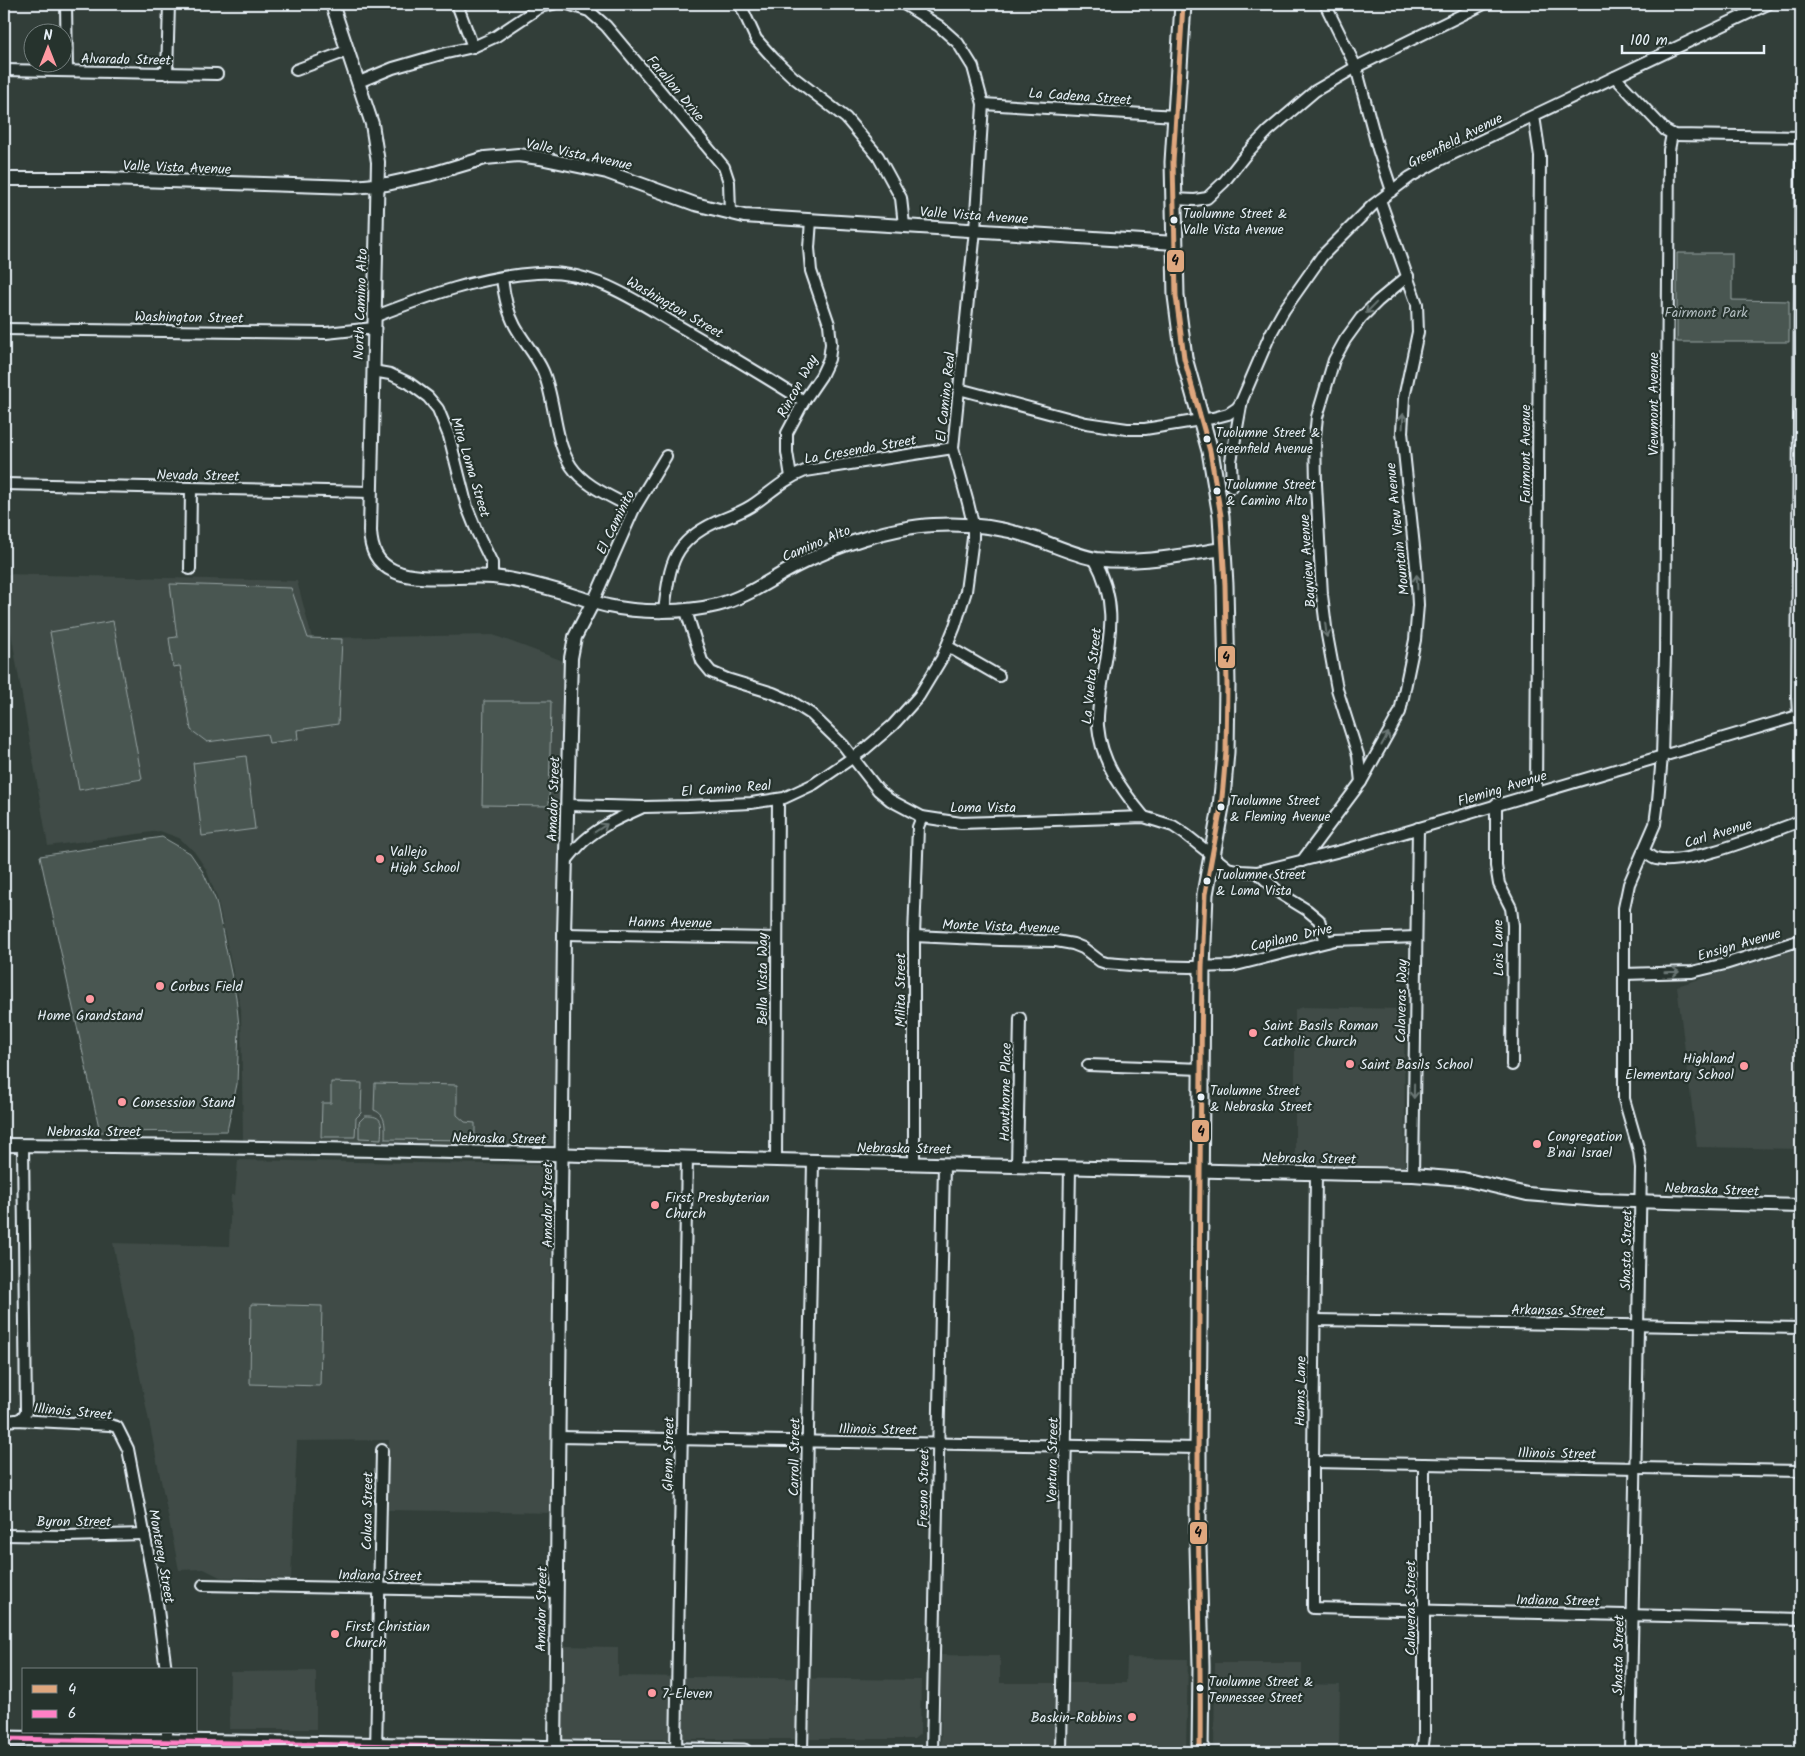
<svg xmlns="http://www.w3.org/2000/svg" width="1805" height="1756" font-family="Kalam,sans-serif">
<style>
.built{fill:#3f4b46}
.green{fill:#495651;stroke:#98a4a4}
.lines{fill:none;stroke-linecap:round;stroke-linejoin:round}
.minor-casing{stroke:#e8f1f8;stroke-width:14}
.tertiary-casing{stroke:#e8f1f8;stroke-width:16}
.secondary-casing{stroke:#e8f1f8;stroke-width:19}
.minor{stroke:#26332d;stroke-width:10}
.tertiary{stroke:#26332d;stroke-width:12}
.secondary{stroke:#26332d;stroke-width:15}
.bus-1-casing{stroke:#26332d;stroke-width:9}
.bus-2-casing{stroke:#26332d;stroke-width:9}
.bus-1{stroke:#dfa77e;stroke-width:5}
.bus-2{stroke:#ff80c5;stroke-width:5}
.oneway{stroke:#6a7674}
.bus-dot{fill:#e8f1f8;stroke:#26332d;stroke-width:2}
.poi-dot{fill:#ff9aa2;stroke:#26332d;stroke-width:2}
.labels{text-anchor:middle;stroke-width:4.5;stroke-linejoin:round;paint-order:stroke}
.bus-label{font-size:13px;fill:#e8f1f8;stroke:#26332d;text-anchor:start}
.street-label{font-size:14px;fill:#e8f1f8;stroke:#26332d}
.park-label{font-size:14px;fill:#b0bbbe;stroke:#26332d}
.poi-label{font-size:14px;fill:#e8f1f8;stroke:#26332d;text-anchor:start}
.line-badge{stroke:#26332d;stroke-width:2}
.pale-badge-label{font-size:14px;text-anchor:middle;font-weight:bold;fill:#111}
</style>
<rect width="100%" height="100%" fill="#323e39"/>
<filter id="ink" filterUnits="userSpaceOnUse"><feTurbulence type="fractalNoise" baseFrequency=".02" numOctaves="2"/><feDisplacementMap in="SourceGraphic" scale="10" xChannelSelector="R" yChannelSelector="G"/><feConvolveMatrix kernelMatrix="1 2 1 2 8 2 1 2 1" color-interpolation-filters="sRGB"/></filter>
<g filter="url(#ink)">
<!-- built -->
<g class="built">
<path d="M4 574 297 581 312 638 493 635 566 662 558 943 555 1143 548 1146H518L243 1141 241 1009 217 898 206 869 193 850 179 838 160 831 48 846 4 592Z"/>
<path d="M1801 948V1149L1697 1147 1677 986Z"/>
<path d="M1303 1007 1404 1009 1405 1167 1295 1166V1010Z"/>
<path d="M238 1160 551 1165 552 1513 388 1510 389 1440 297 1441 291 1579 220 1577 204 1569 179 1570 113 1243 229 1246 231 1195H235Z"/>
<path d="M562 1646 618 1647V1676L921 1680 920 1734 914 1739H561Z"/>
<path d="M941 1655 1000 1656V1683H1126L1127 1658 1188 1659 1186 1752 941 1748Z"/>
<path d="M1215 1663H1302V1684L1340 1685 1339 1751 1214 1747Z"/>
<path d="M316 1671V1729H229L230 1672Z"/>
</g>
<!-- green -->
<g class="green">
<path d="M1677 253H1732V300L1789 301V342H1677Z"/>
<path d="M170 584 291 588 308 638 342 639 338 724 297 730 298 739 269 743 267 734 207 742 191 730 180 666 173 667 169 638 177 637Z"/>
<path d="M113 621 142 779 79 790 50 632Z"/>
<path d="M484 701H551L549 806 482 805Z"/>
<path d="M246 756 255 829 202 836 193 763Z"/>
<path d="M162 837 190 853 203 872 216 901 236 997 239 1026 237 1084 227 1131 100 1132 40 856Z"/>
<path d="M331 1082 362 1083 361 1113 356 1118 355 1137H321L322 1103H331Z"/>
<path d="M375 1083 457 1085V1115L465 1122 475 1123V1140L385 1139C385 1127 387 1115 374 1110Z"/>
<path d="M365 1116C384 1115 382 1124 381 1139L359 1138V1122Z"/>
<path d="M251 1304 322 1306 320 1386 250 1384Z"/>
</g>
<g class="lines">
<defs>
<g id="minor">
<path d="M66 4 67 71"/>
<path d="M457 4 473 47"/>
<path d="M568 4 589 11 606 26 724 167 729 182 730 213"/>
<path d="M740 4 756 39 774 59 793 77 846 118 878 156 901 198 904 225"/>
<path d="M1325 4 1356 67 1378 149 1392 191"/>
<path d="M4 70 217 74"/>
<path d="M296 70 347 51"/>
<path d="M167 74 169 4"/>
<path d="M1615 77 1665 130 1674 135 1801 137"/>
<path d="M359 82 393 68 438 55 473 47 495 37 540 7 553 4"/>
<path d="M983 104 1176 116"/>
<path d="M1534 116 1540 156 1536 792"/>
<path d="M1174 199 1195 200 1207 198 1224 182 1247 153 1268 131 1315 91 1356 67 1484 4"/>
<path d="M502 278C504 295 507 311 515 326 523 341 536 355 543 371 556 401 553 438 571 466 585 487 613 497 634 509"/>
<path d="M376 316C428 296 481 276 537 273 597 270 635 301 684 329 724 352 764 376 804 401"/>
<path d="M4 329 326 333 374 328"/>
<path d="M373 371 390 374 409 383 428 397 438 409 449 436 467 507 477 532 492 563V577"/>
<path d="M959 389 1086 423 1127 429H1145L1213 418 1228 414 1237 408 1242 401"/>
<path d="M791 477 787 452V433L804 401 821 376 829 359 831 344 829 324 811 271 809 248 811 220"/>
<path d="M4 484 371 492"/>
<path d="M1232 487 1231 461 1242 400 1270 335 1284 310 1322 256 1373 205 1410 177 1440 160 1768 4"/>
<path d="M1094 558C1119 603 1110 636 1102 684 1100 698 1097 712 1098 726 1101 762 1122 790 1144 817"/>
<path d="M190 569 191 489"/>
<path d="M593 602 634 509 666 456"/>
<path d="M664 611C670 565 671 543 716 522 728 517 740 513 751 506 771 493 782 480 805 471L953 448"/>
<path d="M686 611 702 661 711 672 727 679 773 693 789 700 811 714 843 745 878 790 890 800 922 817 961 823 1144 817 1173 826 1185 834 1228 868 1241 871 1257 872 1352 848 1801 715"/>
<path d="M947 646 999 676"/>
<path d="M1798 716 1797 696 1801 137"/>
<path d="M1361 782 1358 755 1337 689 1327 635 1322 595 1316 484 1315 436 1317 417 1334 360 1345 340 1361 318 1378 301 1408 276"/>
<path d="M1496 804V866L1499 884 1511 908 1513 925 1512 1065"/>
<path d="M568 805 644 807 688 806 751 803 784 798 814 784 865 749 893 725 919 696 942 658 955 626 966 591 973 538V524L968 503 953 448 975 230 983 104 973 67 958 43 939 26 904 4"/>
<path d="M1643 851C1647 853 1651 858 1656 859 1687 867 1769 832 1801 821"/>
<path d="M566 861C572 854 578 846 585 840 601 826 621 817 641 808"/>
<path d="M1302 861 1361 782 1400 712 1415 640 1418 605 1416 566 1402 432 1404 398 1418 332 1417 304 1380 200"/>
<path d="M1257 872 1281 894 1307 910 1319 920 1326 942"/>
<path d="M564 934 776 938"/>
<path d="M914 936 1000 940 1056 941 1073 944 1083 948 1100 961 1106 963 1144 966 1190 967 1232 966 1335 940 1416 937"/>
<path d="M1624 974 1692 972 1725 964 1801 940"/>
<path d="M1088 1065 1202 1069"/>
<path d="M776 1160 778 799"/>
<path d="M914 1163V936L918 827 922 817"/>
<path d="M1017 1166 1020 1018"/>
<path d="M1316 1174 1313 1462V1608L1801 1619"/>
<path d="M1413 1175 1418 828"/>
<path d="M1315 1320 1801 1328"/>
<path d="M17 1420 22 1418 26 1412 23 1146"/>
<path d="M4 1421 17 1420 110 1425 117 1427 128 1449 156 1595 166 1670"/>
<path d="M558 1437 1198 1448"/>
<path d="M1313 1462 1801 1471"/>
<path d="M4 1535 66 1536 144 1534"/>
<path d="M203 1585 556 1592"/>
<path d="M376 1751 382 1450"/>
<path d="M676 1751 687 1157"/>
<path d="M167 1752V1732"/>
<path d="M802 1752 813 1161"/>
<path d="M932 1752 944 1165"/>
<path d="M1061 1752 1070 1167"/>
<path d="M1422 1752 1424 1737V1464"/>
<path d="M1630 1752 1641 1168 1639 1151 1624 1099V908L1629 884 1655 824 1658 801 1662 756 1665 656 1669 150 1672 134"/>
</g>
<g id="tertiary">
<path d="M332 4 372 124 378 162 370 531C371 549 376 563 394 571 419 583 465 574 493 577 522 580 550 588 578 597 588 600 598 604 608 606 639 613 686 613 717 605 746 598 772 578 798 565 835 546 891 527 933 525 965 523 997 526 1027 536 1050 543 1073 555 1096 559 1139 565 1181 555 1223 549"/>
<path d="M4 179H106L353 187 387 184 428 175 485 158 518 155 540 158 607 172 695 204 744 216 1175 243"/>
<path d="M4 1145C474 1148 943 1167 1413 1175L1463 1179 1527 1194 1599 1200 1801 1206"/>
<path d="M555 1752 564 934 571 658 575 637 593 602"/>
</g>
<g id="secondary">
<path d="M1183 4 1173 162 1176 296 1184 358 1210 451 1221 516 1225 585 1227 685 1226 752 1223 787 1221 807 1205 894 1202 967 1198 1448V1546L1201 1666 1200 1752"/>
<path d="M4 1739 744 1752"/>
</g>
</defs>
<!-- minor casing -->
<use href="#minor" class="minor-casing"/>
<!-- tertiary casing -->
<use href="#tertiary" class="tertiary-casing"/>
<!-- secondary casing -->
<use href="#secondary" class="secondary-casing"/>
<!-- minor -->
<use href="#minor" class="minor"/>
<!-- tertiary -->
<use href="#tertiary" class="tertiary"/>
<!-- secondary -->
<use href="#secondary" class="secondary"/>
<defs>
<path id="bus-1" d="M1183 4 1173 162 1176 296 1184 358 1210 451 1221 516 1225 585 1227 685 1226 752 1223 787 1221 807 1205 894 1202 967C1201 1131 1198 1296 1198 1460 1198 1557 1201 1655 1200 1752"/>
<path id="bus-2" d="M4 1739 744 1752"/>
</defs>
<!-- bus-1 casing -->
<use href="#bus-1" class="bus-1-casing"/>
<!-- bus-2 casing -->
<use href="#bus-2" class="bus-2-casing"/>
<!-- bus-1 -->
<use href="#bus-1" class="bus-1"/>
<!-- bus-2 -->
<use href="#bus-2" class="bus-2"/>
</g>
<!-- one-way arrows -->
<defs><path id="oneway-shaft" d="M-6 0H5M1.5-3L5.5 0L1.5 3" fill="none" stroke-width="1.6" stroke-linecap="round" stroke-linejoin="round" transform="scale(1.25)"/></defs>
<g class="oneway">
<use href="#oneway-shaft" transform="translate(1371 308) rotate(134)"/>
<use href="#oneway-shaft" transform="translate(1403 421) rotate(-87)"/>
<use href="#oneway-shaft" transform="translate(1417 582) rotate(-93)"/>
<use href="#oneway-shaft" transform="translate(1326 630) rotate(83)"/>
<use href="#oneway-shaft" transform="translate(1385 739) rotate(-61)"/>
<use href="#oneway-shaft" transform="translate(601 828) rotate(-33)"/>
<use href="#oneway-shaft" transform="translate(1672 972) rotate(-2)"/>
<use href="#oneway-shaft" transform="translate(1414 1091) rotate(91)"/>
</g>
</g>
<!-- markers -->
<g class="bus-dot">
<circle cx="1174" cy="220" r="4.5"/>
<circle cx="1207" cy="439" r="4.5"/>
<circle cx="1217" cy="491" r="4.5"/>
<circle cx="1221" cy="807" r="4.5"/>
<circle cx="1207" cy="881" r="4.5"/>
<circle cx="1201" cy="1097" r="4.5"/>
<circle cx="1200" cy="1688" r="4.5"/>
</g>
<g class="poi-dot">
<circle cx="380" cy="859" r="5"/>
<circle cx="160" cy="986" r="5"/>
<circle cx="90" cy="999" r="5"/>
<circle cx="1253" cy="1033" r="5"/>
<circle cx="1350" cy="1064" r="5"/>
<circle cx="1744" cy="1066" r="5"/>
<circle cx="122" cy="1102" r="5"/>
<circle cx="1537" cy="1144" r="5"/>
<circle cx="655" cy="1205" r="5"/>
<circle cx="335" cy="1634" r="5"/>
<circle cx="652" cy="1693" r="5"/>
<circle cx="1132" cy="1717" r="5"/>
</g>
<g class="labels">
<!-- bus labels -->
<g class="bus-label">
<text x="1183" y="218">Tuolumne Street &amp;<tspan x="1183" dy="16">Valle Vista Avenue</tspan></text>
<text x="1216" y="437">Tuolumne Street &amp;<tspan x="1216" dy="16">Greenfield Avenue</tspan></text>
<text x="1226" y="489">Tuolumne Street<tspan x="1226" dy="16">&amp; Camino Alto</tspan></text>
<text x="1230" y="805">Tuolumne Street<tspan x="1230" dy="16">&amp; Fleming Avenue</tspan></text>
<text x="1216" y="879">Tuolumne Street<tspan x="1216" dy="16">&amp; Loma Vista</tspan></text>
<text x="1210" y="1095">Tuolumne Street<tspan x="1210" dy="16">&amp; Nebraska Street</tspan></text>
<text x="1209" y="1686">Tuolumne Street &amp;<tspan x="1209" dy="16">Tennessee Street</tspan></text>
</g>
<!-- street labels -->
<g class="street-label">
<text transform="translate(126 59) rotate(1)" y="5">Alvarado Street</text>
<text transform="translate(676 88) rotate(50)" y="5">Farallon Drive</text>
<text transform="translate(1080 96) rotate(4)" y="5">La Cadena Street</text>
<text transform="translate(1455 140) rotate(-27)" y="5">Greenfield Avenue</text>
<text transform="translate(579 154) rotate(12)" y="5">Valle Vista Avenue</text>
<text transform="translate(177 167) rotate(2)" y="5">Valle Vista Avenue</text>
<text transform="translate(974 215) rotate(4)" y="5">Valle Vista Avenue</text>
<text transform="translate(360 304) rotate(-88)" y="5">North Camino Alto</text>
<text transform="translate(675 307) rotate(30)" y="5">Washington Street</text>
<text transform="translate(189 317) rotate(1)" y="5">Washington Street</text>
<text transform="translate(797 386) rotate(-61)" y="5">Rincon Way</text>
<text transform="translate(945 397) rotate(-84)" y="5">El Camino Real</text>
<text transform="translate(1653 404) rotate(-90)" y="5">Viewmont Avenue</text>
<text transform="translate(860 449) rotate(-10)" y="5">La Cresenda Street</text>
<text transform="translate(1525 454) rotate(-90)" y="5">Fairmont Avenue</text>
<text transform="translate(471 467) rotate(73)" y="5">Mira Loma Street</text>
<text transform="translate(198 475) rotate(1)" y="5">Nevada Street</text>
<text transform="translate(615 522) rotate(-64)" y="5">El Caminito</text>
<text transform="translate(1397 529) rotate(-96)" y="5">Mountain View Avenue</text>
<text transform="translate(816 543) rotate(-23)" y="5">Camino Alto</text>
<text transform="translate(1307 561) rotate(-94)" y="5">Bayview Avenue</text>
<text transform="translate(1091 676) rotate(-84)" y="5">La Vuelta Street</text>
<text transform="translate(726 788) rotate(-4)" y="5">El Camino Real</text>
<text transform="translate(1502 788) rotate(-17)" y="5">Fleming Avenue</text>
<text transform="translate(553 799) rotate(-88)" y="5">Amador Street</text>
<text x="983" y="812">Loma Vista</text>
<text transform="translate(1718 833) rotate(-17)" y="5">Carl Avenue</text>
<text transform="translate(670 922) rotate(1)" y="5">Hanns Avenue</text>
<text transform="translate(1001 926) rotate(2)" y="5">Monte Vista Avenue</text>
<text transform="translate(1291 937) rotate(-13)" y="5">Capilano Drive</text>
<text transform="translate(1739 944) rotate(-16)" y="5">Ensign Avenue</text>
<text transform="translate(1498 948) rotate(-91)" y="5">Lois Lane</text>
<text transform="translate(762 979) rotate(-90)" y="5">Bella Vista Way</text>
<text transform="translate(900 990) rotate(-90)" y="5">Milita Street</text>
<text transform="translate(1401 1001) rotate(-89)" y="5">Calaveras Way</text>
<text transform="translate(1005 1092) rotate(-89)" y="5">Hawthorne Place</text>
<text x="94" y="1136">Nebraska Street</text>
<text transform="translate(499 1138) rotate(1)" y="5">Nebraska Street</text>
<text transform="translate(904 1148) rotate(1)" y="5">Nebraska Street</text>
<text transform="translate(1309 1158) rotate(1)" y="5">Nebraska Street</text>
<text transform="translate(1712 1189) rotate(2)" y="5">Nebraska Street</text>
<text transform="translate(547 1205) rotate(-90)" y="5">Amador Street</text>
<text transform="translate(1626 1250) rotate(-89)" y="5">Shasta Street</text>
<text transform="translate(1558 1310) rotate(1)" y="5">Arkansas Street</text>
<text transform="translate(1300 1391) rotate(-89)" y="5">Hanns Lane</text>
<text transform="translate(73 1411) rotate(5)" y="5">Illinois Street</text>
<text transform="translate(878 1429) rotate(1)" y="5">Illinois Street</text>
<text transform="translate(1557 1453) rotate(1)" y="5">Illinois Street</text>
<text transform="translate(668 1454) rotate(-89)" y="5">Glenn Street</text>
<text transform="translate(794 1457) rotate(-89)" y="5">Carroll Street</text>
<text transform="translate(1052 1460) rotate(-89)" y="5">Ventura Street</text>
<text transform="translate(923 1488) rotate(-89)" y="5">Fresno Street</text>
<text transform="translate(367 1511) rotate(-89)" y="5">Colusa Street</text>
<text x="74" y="1526">Byron Street</text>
<text transform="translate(162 1556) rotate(80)" y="5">Monterey Street</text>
<text transform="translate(380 1575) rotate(1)" y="5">Indiana Street</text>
<text transform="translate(1558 1600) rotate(1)" y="5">Indiana Street</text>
<text transform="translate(1410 1608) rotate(-90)" y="5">Calaveras Street</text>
<text transform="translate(541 1609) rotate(-89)" y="5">Amador Street</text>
<text transform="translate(1618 1655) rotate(-89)" y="5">Shasta Street</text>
</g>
<!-- park labels -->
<g class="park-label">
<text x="1706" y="317">Fairmont Park</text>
</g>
<!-- poi labels -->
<g class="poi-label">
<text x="390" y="856">Vallejo<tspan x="390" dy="16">High School</tspan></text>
<text x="170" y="991">Corbus Field</text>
<text x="90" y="1020" text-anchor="middle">Home Grandstand</text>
<text x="1263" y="1030">Saint Basils Roman<tspan x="1263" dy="16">Catholic Church</tspan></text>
<text x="1734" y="1063" text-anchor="end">Highland<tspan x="1734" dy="16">Elementary School</tspan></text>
<text x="1360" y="1069">Saint Basils School</text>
<text x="132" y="1107">Consession Stand</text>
<text x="1547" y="1141">Congregation<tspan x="1547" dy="16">B'nai Israel</tspan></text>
<text x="665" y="1202">First Presbyterian<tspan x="665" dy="16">Church</tspan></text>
<text x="345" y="1631">First Christian<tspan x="345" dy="16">Church</tspan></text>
<text x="662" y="1698">7-Eleven</text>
<text x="1122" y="1722" text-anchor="end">Baskin-Robbins</text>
</g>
</g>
<g class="line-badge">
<rect x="1166" y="249" width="19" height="24" rx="5" fill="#dfa77e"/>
<rect x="1217" y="645" width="19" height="24" rx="5" fill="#dfa77e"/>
<rect x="1191" y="1119" width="19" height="24" rx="5" fill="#dfa77e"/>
<rect x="1189" y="1521" width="19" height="24" rx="5" fill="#dfa77e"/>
</g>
<g class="pale-badge-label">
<text x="1175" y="265">4</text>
<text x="1226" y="662">4</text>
<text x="1201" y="1136">4</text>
<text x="1198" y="1537">4</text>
</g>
<!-- margin -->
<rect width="1805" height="1756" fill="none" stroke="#26332d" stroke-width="20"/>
<rect x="10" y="10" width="1785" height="1736" fill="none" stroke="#e8f1f8" stroke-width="2" filter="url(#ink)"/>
<!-- legend -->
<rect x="22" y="1668" width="175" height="65" fill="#26332d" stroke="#747f7e"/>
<rect x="32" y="1685" width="25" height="8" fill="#dfa77e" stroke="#747f7e"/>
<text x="68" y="1694" font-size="15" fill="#e8f1f8">4</text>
<rect x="32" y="1710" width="25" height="8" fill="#ff80c5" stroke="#747f7e"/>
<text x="68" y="1718" font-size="15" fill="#e8f1f8">6</text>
<!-- north arrow -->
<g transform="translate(48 48)"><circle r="24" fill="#26332d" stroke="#747f7e"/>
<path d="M0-4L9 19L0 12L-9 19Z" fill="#ff9aa2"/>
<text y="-8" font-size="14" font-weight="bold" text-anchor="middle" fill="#e8f1f8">N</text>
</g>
<!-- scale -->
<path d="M1622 45v8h142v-8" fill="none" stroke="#e8f1f8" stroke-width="2.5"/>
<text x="1630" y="45" font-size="15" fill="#e8f1f8" stroke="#26332d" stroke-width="4" paint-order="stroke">100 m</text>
</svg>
